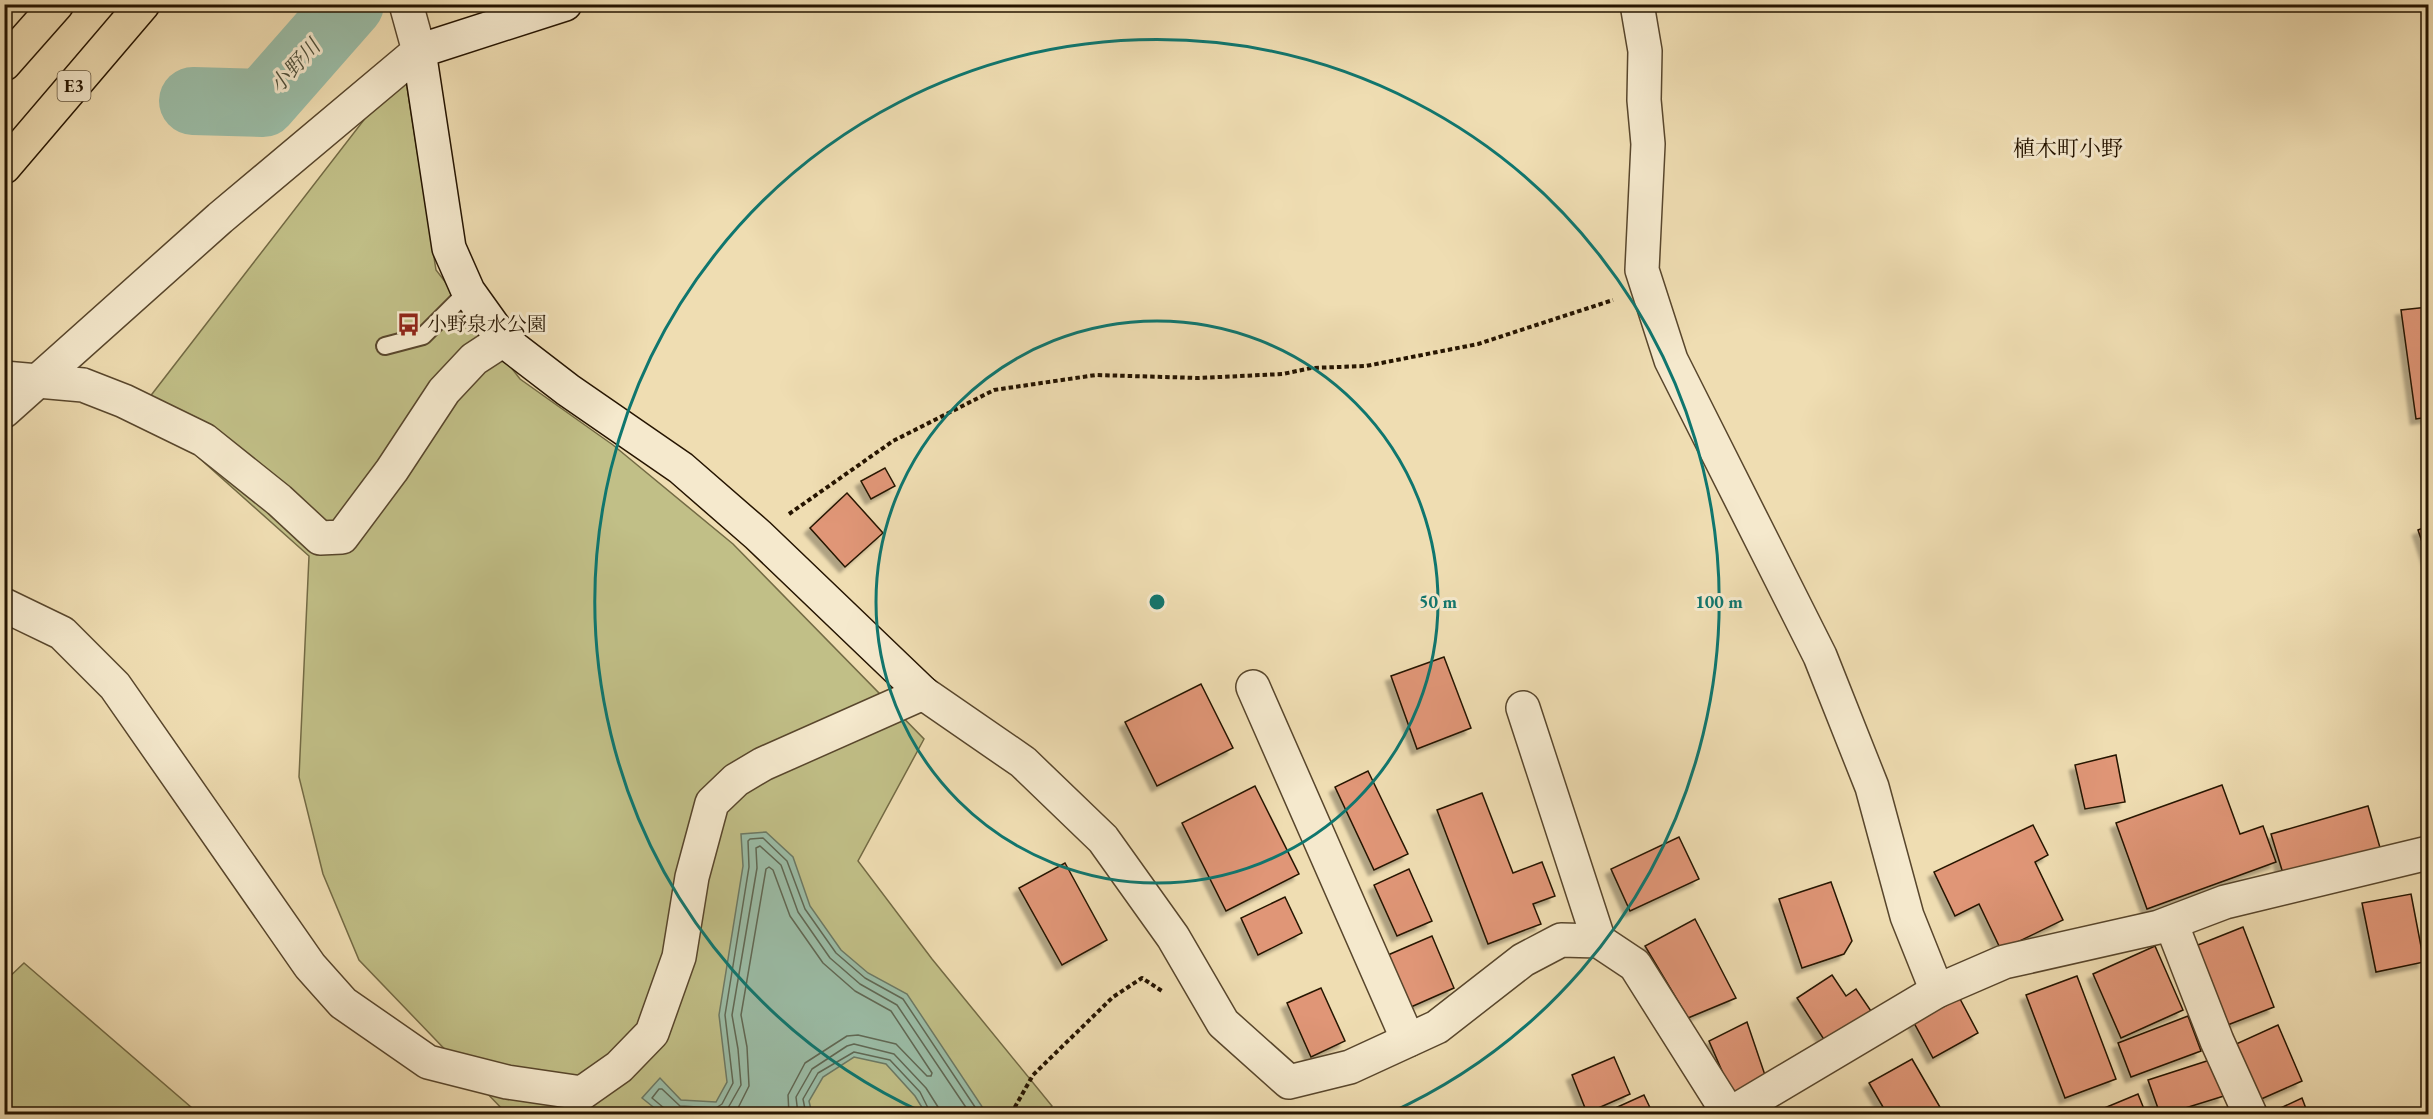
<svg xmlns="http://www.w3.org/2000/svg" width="2433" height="1119" font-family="'EB Garamond','Noto Serif JP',serif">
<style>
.green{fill:#c1bf87;stroke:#736a44;stroke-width:1.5}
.water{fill:#9bbda7;stroke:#6c7964;stroke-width:1.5}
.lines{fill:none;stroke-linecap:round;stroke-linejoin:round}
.shore{stroke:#606854;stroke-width:1.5}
.river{stroke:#9bbda7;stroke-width:68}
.building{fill:#e09677;stroke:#251400;stroke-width:1.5;filter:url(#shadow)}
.lane-casing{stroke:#58462c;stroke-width:20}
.street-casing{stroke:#58462c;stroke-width:36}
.secondary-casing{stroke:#251400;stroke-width:36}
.highway-casing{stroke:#251400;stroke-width:36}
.path{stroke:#251400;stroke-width:4;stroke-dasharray:4.5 3;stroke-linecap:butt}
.lane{stroke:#f5e9cd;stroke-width:16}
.street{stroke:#f5e9cd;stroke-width:33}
.secondary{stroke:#f5e9cd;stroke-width:33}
.highway{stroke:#efddb2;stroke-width:33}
.ring{fill:none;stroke:#0f766e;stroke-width:3}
.labels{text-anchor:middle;stroke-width:6;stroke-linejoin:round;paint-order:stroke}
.shield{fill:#f5e9cd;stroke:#63543e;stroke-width:1.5}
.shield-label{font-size:18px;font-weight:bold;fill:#251400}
.poi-label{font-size:20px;fill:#251400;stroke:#f5e9cd;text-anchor:start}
.water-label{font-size:21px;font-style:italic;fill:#4e4f3a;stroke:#f5e9cd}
.quarter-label{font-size:22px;fill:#251400;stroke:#f5e9cd}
.centre{fill:#0f766e;stroke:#f5e9cd;stroke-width:3}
.ring-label{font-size:18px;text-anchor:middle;font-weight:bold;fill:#0f766e;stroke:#f5e9cd;stroke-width:6;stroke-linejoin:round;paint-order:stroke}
</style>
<defs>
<filter id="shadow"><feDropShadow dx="-5.5" dy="5.5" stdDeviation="1.5" flood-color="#0004"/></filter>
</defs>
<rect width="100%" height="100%" fill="#efddb2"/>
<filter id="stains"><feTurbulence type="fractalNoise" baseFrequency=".00333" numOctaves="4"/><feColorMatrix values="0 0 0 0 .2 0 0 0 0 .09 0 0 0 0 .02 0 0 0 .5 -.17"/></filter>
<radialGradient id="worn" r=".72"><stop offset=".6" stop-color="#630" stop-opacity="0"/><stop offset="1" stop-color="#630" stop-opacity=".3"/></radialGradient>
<!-- green -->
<g class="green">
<path d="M404 68 436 270 520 379 613 445 733 544 924 739 858 861 932 959 1052 1106 1046 1114H507L359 960 323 874 299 777 309 556 142 407Z"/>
<path d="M24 963 199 1114H5V981Z"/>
</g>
<!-- water -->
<path class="water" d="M766 832 793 857 810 906 841 950 868 973 907 994 983 1108 980 1114H926L915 1096 886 1064 854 1057 823 1077 809 1101 812 1114H662L642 1098 660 1078 681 1100 716 1102 727 1082 719 1015 743 866 741 834Z"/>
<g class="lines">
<!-- shore -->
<g class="shore">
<path d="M665 1114 664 1108 652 1098 659 1089H662L680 1106 716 1108 722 1104 733 1083 725 1015 749 867 748 841 750 839 763 838 787 861 805 909 836 953 865 978 903 999 975 1107V1114"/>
<path d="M721 1114 728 1108 741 1085 738 1049 732 1015 757 868 756 848 760 846 781 865 798 912 830 958 860 984 897 1005 967 1109 968 1114"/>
<path d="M735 1114 749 1086 747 1047 741 1015 766 869 769 867 773 870 790 916 823 963 855 991 891 1011 932 1073 931 1076H927L896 1044 858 1035 847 1036 805 1063 788 1095 789 1114"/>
<path d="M798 1114 796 1097 812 1069 847 1046 854 1044 894 1054 926 1088 938 1107 939 1114"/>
<path d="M806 1114 803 1099 818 1073 854 1052 890 1060 920 1092 931 1114"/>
</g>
<!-- river -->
<path class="river" d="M193 101 263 103 350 4"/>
</g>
<!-- building -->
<g class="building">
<path d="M2428 307V417L2416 419 2401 310Z"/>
<path d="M885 468 895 486 871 499 861 481Z"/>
<path d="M847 493 883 533 845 567 810 528Z"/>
<path d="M2428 526V560L2418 530Z"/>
<path d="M1444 657 1471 728 1417 749 1391 676Z"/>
<path d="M1201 684 1233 748 1157 786 1125 722Z"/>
<path d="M2116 755 2125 802 2085 809 2075 765Z"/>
<path d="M1368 771 1408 854 1374 870 1335 787Z"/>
<path d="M2222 785 2240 834 2263 826 2276 862 2147 909 2116 823Z"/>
<path d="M1255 786 1299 874 1226 911 1182 823Z"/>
<path d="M1482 793 1513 873 1542 862 1555 896 1533 904 1541 924 1488 944 1437 810Z"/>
<path d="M2368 806 2381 851 2285 880 2271 834Z"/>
<path d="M2033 825 2048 855 2035 862 2063 920 2001 950 1979 904 1955 916 1934 872Z"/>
<path d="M1679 837 1699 879 1630 911 1611 869Z"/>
<path d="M1065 863 1107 940 1062 965 1019 888Z"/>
<path d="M1409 869 1432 921 1397 936 1374 885Z"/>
<path d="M1831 882 1852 941 1844 954 1802 968 1779 899Z"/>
<path d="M2411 894 2424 962 2376 972 2362 903Z"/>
<path d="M1285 897 1302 933 1258 955 1241 918Z"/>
<path d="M1695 919 1736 998 1688 1018 1645 946Z"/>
<path d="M2243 927 2274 1007 2225 1026 2193 947Z"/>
<path d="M1432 936 1454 988 1411 1007 1388 955Z"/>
<path d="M2155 946 2183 1010 2121 1038 2093 974Z"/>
<path d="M1832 975 1846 996 1856 989 1871 1011 1825 1041 1797 998Z"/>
<path d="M2077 976 2116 1079 2065 1098 2026 995Z"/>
<path d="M1321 988 1345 1041 1311 1057 1287 1003Z"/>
<path d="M1959 997 1978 1033 1933 1058 1913 1021Z"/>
<path d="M2188 1016 2201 1051 2131 1077 2118 1043Z"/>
<path d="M1747 1022 1768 1084 1732 1094 1709 1041Z"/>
<path d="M2278 1025 2302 1081 2250 1104 2225 1049Z"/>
<path d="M1614 1057 1630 1094 1587 1113 1572 1075Z"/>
<path d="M1912 1059 1944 1114H1887L1869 1083Z"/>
<path d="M2213 1059 2224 1096 2166 1114H2160L2148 1080Z"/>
<path d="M2138 1094 2146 1114H2090Z"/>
<path d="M1644 1095 1653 1114H1602Z"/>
<path d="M2302 1098 2308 1114H2268Z"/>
</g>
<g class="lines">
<defs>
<path id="lane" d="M385 346 423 336 468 291"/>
<g id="street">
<path d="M1637 4 1645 51 1644 100 1648 144 1642 270 1671 360 1820 656 1872 787 1907 916 1937 991"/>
<path d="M4 378 83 385 124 401 204 440 279 500 320 538 342 537 392 470 444 391 474 359 503 340"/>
<path d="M4 411 220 218 419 51 406 4"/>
<path d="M4 605 62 633 115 686 310 966 343 1003 428 1062 507 1082 582 1093 619 1067 652 1033 679 957 692 877 712 803 736 780 763 764 923 693 1023 762 1103 839 1173 937 1223 1023 1289 1082 1350 1067 1437 1027 1523 960 1561 940 1599 941 1635 965 1729 1114"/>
<path d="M1253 687 1408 1040"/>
<path d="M1523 708 1599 941"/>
<path d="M2171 923 2217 1041 2250 1114"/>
<path d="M1730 1114 1937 991 2004 962 2159 927 2225 902 2428 853"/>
</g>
<path id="secondary" d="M565 4 419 51 449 248 468 291 503 340 568 390 681 468 758 535 923 693"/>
<g id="highway">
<path d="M4 64 57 4"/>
<path d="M4 167 143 4"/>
</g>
</defs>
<!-- lane casing -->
<use href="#lane" class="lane-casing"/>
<!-- street casing -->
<use href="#street" class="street-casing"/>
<!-- secondary casing -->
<use href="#secondary" class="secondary-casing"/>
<!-- highway casing -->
<use href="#highway" class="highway-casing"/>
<!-- path -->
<g class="path">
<path d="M789 514 893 441 994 390 1096 375 1199 378 1283 374 1311 368 1366 366 1478 344 1613 300"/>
<path d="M1011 1114 1033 1075 1113 997 1142 978 1162 991"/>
</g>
<!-- lane -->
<use href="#lane" class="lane"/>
<!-- street -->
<use href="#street" class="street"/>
<!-- secondary -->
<use href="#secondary" class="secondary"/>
<!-- highway -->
<use href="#highway" class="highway"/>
</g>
<!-- distance rings -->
<g class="ring">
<circle cx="1157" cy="602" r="281"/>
<path d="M924 1113A562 562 0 1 1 1390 1113"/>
</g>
<!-- icons -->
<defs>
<symbol id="bus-bare" viewBox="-9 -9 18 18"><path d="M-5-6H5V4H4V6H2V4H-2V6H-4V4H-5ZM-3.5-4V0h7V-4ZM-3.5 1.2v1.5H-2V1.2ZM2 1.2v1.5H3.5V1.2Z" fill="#8f2418" stroke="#f5e9cd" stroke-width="2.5" paint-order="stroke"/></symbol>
</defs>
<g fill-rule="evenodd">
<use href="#bus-bare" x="392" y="308" width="33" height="33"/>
</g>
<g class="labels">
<!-- shield labels -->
<rect class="shield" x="57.5" y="71" width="33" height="30" rx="4.5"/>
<g class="shield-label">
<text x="74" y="92">E3</text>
</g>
<!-- poi labels -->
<g class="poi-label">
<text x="427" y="331">小野泉水公園</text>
</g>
<!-- water labels -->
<g class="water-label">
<text transform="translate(295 66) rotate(-48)" y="7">小野川</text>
</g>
<!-- quarter labels -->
<g class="quarter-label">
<text x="2068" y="156">植木町小野</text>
</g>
</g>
<circle cx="1157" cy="602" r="9" class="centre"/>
<g class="ring-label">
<text x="1438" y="608">50 m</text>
<text x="1719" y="608">100 m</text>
</g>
<!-- margin -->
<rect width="2433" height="1119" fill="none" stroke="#efddb2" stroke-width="24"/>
<rect x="6" y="6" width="2421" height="1107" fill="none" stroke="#251400" stroke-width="3"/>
<rect x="12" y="12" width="2409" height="1095" fill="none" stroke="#251400" stroke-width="1.5"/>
<rect width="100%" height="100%" filter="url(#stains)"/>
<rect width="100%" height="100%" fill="url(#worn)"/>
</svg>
